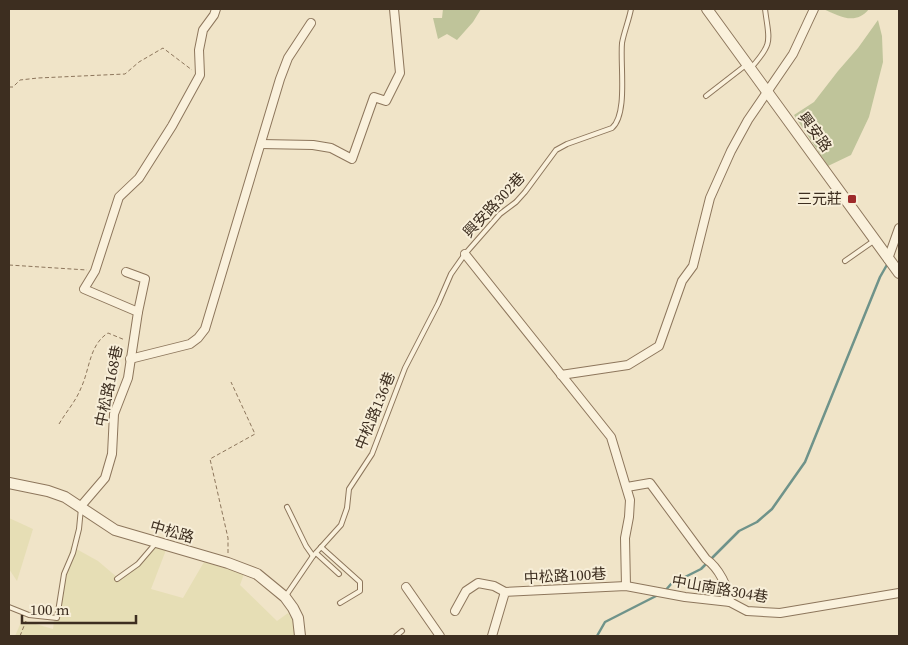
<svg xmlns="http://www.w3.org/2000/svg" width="908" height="645" font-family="'Source Serif 4','Noto Sans TC',serif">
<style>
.farmland{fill:#e6deb5}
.cemetery{fill:#bfc49a}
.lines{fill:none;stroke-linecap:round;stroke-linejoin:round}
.stream{stroke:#6f938a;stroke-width:2.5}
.service-casing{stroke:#8d765c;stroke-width:6}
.minor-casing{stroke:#8d765c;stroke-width:10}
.tertiary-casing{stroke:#8d765c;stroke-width:12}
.path{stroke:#8d765c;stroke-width:1;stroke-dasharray:4 2.5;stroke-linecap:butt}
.service{stroke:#faf1dc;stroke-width:4}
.minor{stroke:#faf1dc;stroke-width:8}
.tertiary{stroke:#faf1dc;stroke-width:10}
.poi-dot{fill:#9e2a2b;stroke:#f7eed8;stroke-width:2}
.labels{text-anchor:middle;stroke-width:4;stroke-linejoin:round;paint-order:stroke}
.street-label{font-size:15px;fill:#3d2e20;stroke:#f7eed8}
.poi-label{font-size:15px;fill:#3d2e20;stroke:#f7eed8;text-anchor:end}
</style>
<rect width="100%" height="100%" fill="#f0e4c8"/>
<!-- farmland -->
<g class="farmland">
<path d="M9 518 33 529 17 581 9 569Z"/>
<path d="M71 546 98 561 118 578 138 565 154 546 166 550 151 589 183 598 204 562 244 574 240 585 277 621 288 613 294 622V636H15L22 620 53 629 55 613Z"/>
</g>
<!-- cemetery -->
<g class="cemetery">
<path d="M443 9H481L473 22 457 40 447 34 438 39 433 18H442Z"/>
<path d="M823 9H869C855 26 840 16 823 9Z"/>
<path d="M878 20 882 36 883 62 869 117 851 155 828 166 794 115 814 102 838 71 858 48Z"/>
</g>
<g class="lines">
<!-- stream -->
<g class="stream">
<path d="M665 591 671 584 701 569 739 531 757 522 772 509 805 462 880 277 888 263"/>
<path d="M597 636 605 622 658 595"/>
</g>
<defs>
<g id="service">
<path d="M751 68C774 42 769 41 765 9"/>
<path d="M706 96 746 65"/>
<path d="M845 261 875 240"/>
<path d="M287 507 306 546 313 556"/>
<path d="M321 547 360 582V591L340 603"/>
<path d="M316 553 339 574"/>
<path d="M117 579 138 564 156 543"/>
<path d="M285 597 313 556 341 525 347 508 349 489 372 454 405 368 438 304 451 274 465 254 500 214 516 202 525 192 556 150 567 144 612 128C628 114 620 65 622 43 624 32 629 20 631 9"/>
<path d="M9 607 29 615 57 618 64 574 73 553 79 529 81 508"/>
<path d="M396 636 402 631"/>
</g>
<g id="minor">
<path d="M261 144 313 145 331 148 352 159 374 97 386 101 400 73 394 9"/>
<path d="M465 254 611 437 630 500 629 517 625 538 626 586"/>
<path d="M888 259 899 228"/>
<path d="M126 272 145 279 138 312"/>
<path d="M130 359 190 344 198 338 205 329 280 79 288 58 311 23"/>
<path d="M561 375 628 365 659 346 682 281 693 266 710 198 731 151 748 120 793 54 814 9"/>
<path d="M627 487 650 483 706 559C719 568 728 587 730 602"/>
<path d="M81 506 105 478 112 454 114 414 128 378 138 312 84 289 95 271 119 197 139 178 172 126 200 75 199 50 203 30 214 15 216 9"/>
<path d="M406 587 440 636"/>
<path d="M455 611 466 591 478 583 494 586 505 592"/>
<path d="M492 636 505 592 626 586 685 597 730 602 747 611 780 613 899 593"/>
</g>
<g id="tertiary">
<path d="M707 9 899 273"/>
<path d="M9 483 48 491 65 497 115 530 228 563 257 574 285 597 293 608 298 618 300 636"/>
</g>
</defs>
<!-- service casing -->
<use href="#service" class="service-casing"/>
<!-- minor casing -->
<use href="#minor" class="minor-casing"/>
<!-- tertiary casing -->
<use href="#tertiary" class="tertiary-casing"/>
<!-- path -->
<g class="path">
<path d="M9 87H13L20 80 38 78 125 74 139 62 163 48 192 70"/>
<path d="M9 265 87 270"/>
<path d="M59 424C66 412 76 401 81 388 90 369 89 345 108 333L125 340"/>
<path d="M228 553V538L210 459 255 434 231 382"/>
<path d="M20 636 26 621"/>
</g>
<!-- service -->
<use href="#service" class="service"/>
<!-- minor -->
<use href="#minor" class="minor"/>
<!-- tertiary -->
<use href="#tertiary" class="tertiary"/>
</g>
<!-- markers -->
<rect class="poi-dot" x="847" y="194" width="10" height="10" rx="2.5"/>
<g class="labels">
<!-- street labels -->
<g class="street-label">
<text transform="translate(815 132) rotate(54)" y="5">興安路</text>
<text transform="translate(494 205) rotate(-47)" y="5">興安路302巷</text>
<text transform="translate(109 386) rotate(-78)" y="5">中松路168巷</text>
<text transform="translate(375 411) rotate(-68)" y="5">中松路136巷</text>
<text transform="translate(172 532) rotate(16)" y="5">中松路</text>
<text transform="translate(565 576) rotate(-3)" y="5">中松路100巷</text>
<text transform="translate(720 589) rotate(10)" y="5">中山南路304巷</text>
</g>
<!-- poi labels -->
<g class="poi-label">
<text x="842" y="204">三元莊</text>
</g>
</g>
<!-- border -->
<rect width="908" height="645" fill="none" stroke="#3d2e20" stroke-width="20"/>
<!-- scale -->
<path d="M22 615v8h114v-8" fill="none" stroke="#3d2e20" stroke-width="2.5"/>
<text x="30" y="615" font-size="15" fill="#3d2e20" stroke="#f7eed8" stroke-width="4" paint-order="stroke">100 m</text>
</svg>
